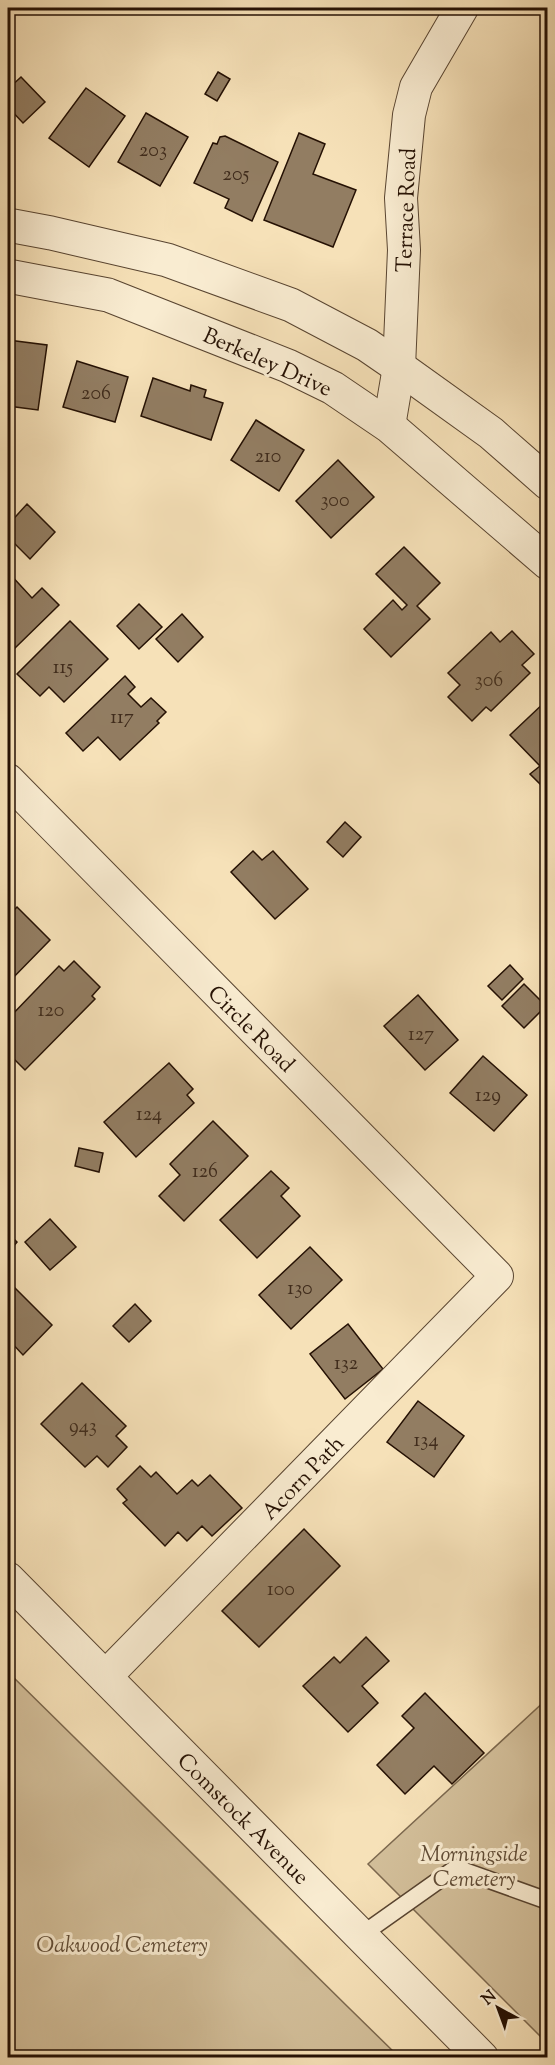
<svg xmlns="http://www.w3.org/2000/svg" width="555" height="2065" font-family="'Sorts Mill Goudy',serif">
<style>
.green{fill:#d2be99;stroke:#7c684e;stroke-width:1.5}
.building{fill:#927d62;stroke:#251104;stroke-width:1.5}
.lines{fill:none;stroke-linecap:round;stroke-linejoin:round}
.service-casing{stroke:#594531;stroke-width:19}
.minor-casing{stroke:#594531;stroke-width:34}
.tertiary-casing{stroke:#594531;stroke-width:35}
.service{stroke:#f9ecd1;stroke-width:16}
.minor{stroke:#f9ecd1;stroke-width:32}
.tertiary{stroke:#f9ecd1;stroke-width:33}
.labels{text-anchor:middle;stroke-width:6;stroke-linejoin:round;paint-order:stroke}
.number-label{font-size:20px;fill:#402c1c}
.street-label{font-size:22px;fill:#251104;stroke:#f9ecd1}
.park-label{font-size:22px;font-style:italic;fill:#624e38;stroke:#f9ecd1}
</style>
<rect width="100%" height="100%" fill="#f6e1b8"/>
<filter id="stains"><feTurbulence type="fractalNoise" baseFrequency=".00333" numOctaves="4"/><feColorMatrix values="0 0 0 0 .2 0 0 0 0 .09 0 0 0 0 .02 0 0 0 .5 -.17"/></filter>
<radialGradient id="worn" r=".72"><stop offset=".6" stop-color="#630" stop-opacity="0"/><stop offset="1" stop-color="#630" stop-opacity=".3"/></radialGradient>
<!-- green -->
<g class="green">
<path d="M8 1672 349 2008 399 2057H8Z"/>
<path d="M547 1699V2043L368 1864Z"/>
</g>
<!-- building -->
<g class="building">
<path d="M218 72 230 79 217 101 205 94Z"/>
<path d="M21 77 45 102 23 123 8 107V89Z"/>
<path d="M86 88 125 116 89 167 49 138Z"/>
<path d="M146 113 188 137 160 186 118 162Z"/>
<path d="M299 133 325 144 313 174 356 190 333 247 264 220Z"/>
<path d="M225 136 278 162 252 221 225 208 229 199 194 183 213 143 217 144 220 137Z"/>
<path d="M8 340 47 345 38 410 8 406Z"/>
<path d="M77 361 128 377 115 422 63 407Z"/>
<path d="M153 378 190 391 191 385 206 390 204 397 223 403 211 440 141 416Z"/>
<path d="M256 420 304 450 279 491 231 460Z"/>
<path d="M338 460 374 497 331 538 296 501Z"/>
<path d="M27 504 55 532 30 559 8 537V525Z"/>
<path d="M404 547 440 583 417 606 430 619 391 657 364 629 393 600 402 610 407 605 376 574Z"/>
<path d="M8 572 32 598 42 588 59 605 13 650 8 645Z"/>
<path d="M139 604 162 627 139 649 117 626Z"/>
<path d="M182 614 203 637 178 662 156 639Z"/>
<path d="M70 621 108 659 64 702 49 687 40 696 17 674Z"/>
<path d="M512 631 534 654 522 665 530 673 491 711 486 707 472 721 448 697 460 685 448 673 491 632 500 642Z"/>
<path d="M125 676 135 687 128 694 141 707 151 698 166 712 157 721 159 723 120 760 98 737 83 751 66 733Z"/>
<path d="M547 700 548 701V792L530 774 540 766 510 735Z"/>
<path d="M345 822 361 837 343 857 327 842Z"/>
<path d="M253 851 262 860 273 851 308 889 275 919 231 872Z"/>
<path d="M17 907 50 940 8 983V916Z"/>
<path d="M74 961 100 987 92 996 95 999 25 1070 8 1053V1019L59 966 64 971Z"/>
<path d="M510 965 523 979 502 1000 488 986Z"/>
<path d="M524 984 546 1006 524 1028 502 1006Z"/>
<path d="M418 995 458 1040 425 1070 384 1026Z"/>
<path d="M483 1056 527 1095 494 1131 450 1093Z"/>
<path d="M169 1063 193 1089 187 1095 194 1103 136 1157 104 1122Z"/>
<path d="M213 1121 248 1156 184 1221 159 1196 180 1175 170 1164Z"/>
<path d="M79 1148 103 1153 99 1172 75 1166Z"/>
<path d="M271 1171 289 1188 281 1196 300 1216 257 1258 220 1220Z"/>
<path d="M50 1219 76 1247 50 1270 25 1242Z"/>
<path d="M8 1233 17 1242 8 1253Z"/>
<path d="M310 1247 342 1280 291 1329 259 1295Z"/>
<path d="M8 1281 52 1325 23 1355 8 1339Z"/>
<path d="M135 1304 151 1321 129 1342 113 1326Z"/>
<path d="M348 1324 383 1369 345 1399 310 1354Z"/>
<path d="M82 1383 126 1426 116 1436 127 1447 108 1467 97 1456 85 1467 41 1424Z"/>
<path d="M418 1401 464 1436 434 1477 387 1442Z"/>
<path d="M140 1466 151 1477 156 1472 177 1494 192 1480 198 1486 210 1475 242 1508 212 1536 202 1526 187 1541 178 1532 165 1546 123 1503 127 1500 117 1489Z"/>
<path d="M304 1529 340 1566 259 1647 222 1611Z"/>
<path d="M366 1637 389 1661 362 1686 378 1703 348 1732 303 1686 334 1657 340 1663Z"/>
<path d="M425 1693 484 1753 452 1784 434 1766 405 1794 377 1765 414 1728 402 1716Z"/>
</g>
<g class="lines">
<defs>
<path id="service" d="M360 1936 456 1868 548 1901"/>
<g id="minor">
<path d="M389 426 399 367 404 250 401 198 409 115 416 87 462 8"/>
<path d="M8 780 497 1276 105 1677"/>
</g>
<g id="tertiary">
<path d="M8 225 51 233 167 260 291 305 367 345 399 367 491 433 548 483"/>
<path d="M8 276 108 295 288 366 333 388 389 426 548 563"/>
<path d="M8 1579 482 2058"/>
</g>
</defs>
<!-- service casing -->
<use href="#service" class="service-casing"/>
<!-- minor casing -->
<use href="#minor" class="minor-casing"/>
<!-- tertiary casing -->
<use href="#tertiary" class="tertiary-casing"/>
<!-- service -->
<use href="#service" class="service"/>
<!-- minor -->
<use href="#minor" class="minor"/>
<!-- tertiary -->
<use href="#tertiary" class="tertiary"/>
</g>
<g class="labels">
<!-- number labels -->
<g class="number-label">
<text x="153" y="156">203</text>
<text x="236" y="180">205</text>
<text x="96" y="399">206</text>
<text x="268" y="462">210</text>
<text x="335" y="506">300</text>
<text x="63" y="673">115</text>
<text x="489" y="686">306</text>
<text x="122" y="723">117</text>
<text x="51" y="1016">120</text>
<text x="421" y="1040">127</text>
<text x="488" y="1101">129</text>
<text x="149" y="1120">124</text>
<text x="205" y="1177">126</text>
<text x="300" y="1294">130</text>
<text x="346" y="1369">132</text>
<text x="83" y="1432">943</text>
<text x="426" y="1446">134</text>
<text x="281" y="1595">100</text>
</g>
<!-- street labels -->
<g class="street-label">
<text transform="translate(405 210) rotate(-88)" y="8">Terrace Road</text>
<text transform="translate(268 361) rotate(24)" y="8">Berkeley Drive</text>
<text transform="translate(252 1028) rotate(45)" y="8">Circle Road</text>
<text transform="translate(302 1477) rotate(-46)" y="8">Acorn Path</text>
<text transform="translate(244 1818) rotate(45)" y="8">Comstock Avenue</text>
</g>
<!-- park labels -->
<g class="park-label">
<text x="474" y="1861">Morningside<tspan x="474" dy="25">Cemetery</tspan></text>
<text x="122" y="1952">Oakwood Cemetery</text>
</g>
</g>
<!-- margin -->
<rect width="555" height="2065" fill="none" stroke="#f6e1b8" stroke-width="30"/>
<rect x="9" y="9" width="537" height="2047" fill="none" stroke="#251104" stroke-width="3"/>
<rect x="15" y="15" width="525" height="2035" fill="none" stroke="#251104" stroke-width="1.5"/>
<!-- north arrow -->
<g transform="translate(498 2008) rotate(319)" stroke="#f9ecd1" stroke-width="4.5" paint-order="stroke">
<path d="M0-4.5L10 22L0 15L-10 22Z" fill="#251104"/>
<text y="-9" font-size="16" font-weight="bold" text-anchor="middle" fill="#251104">N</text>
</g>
<rect width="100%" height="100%" filter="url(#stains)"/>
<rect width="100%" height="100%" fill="url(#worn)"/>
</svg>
